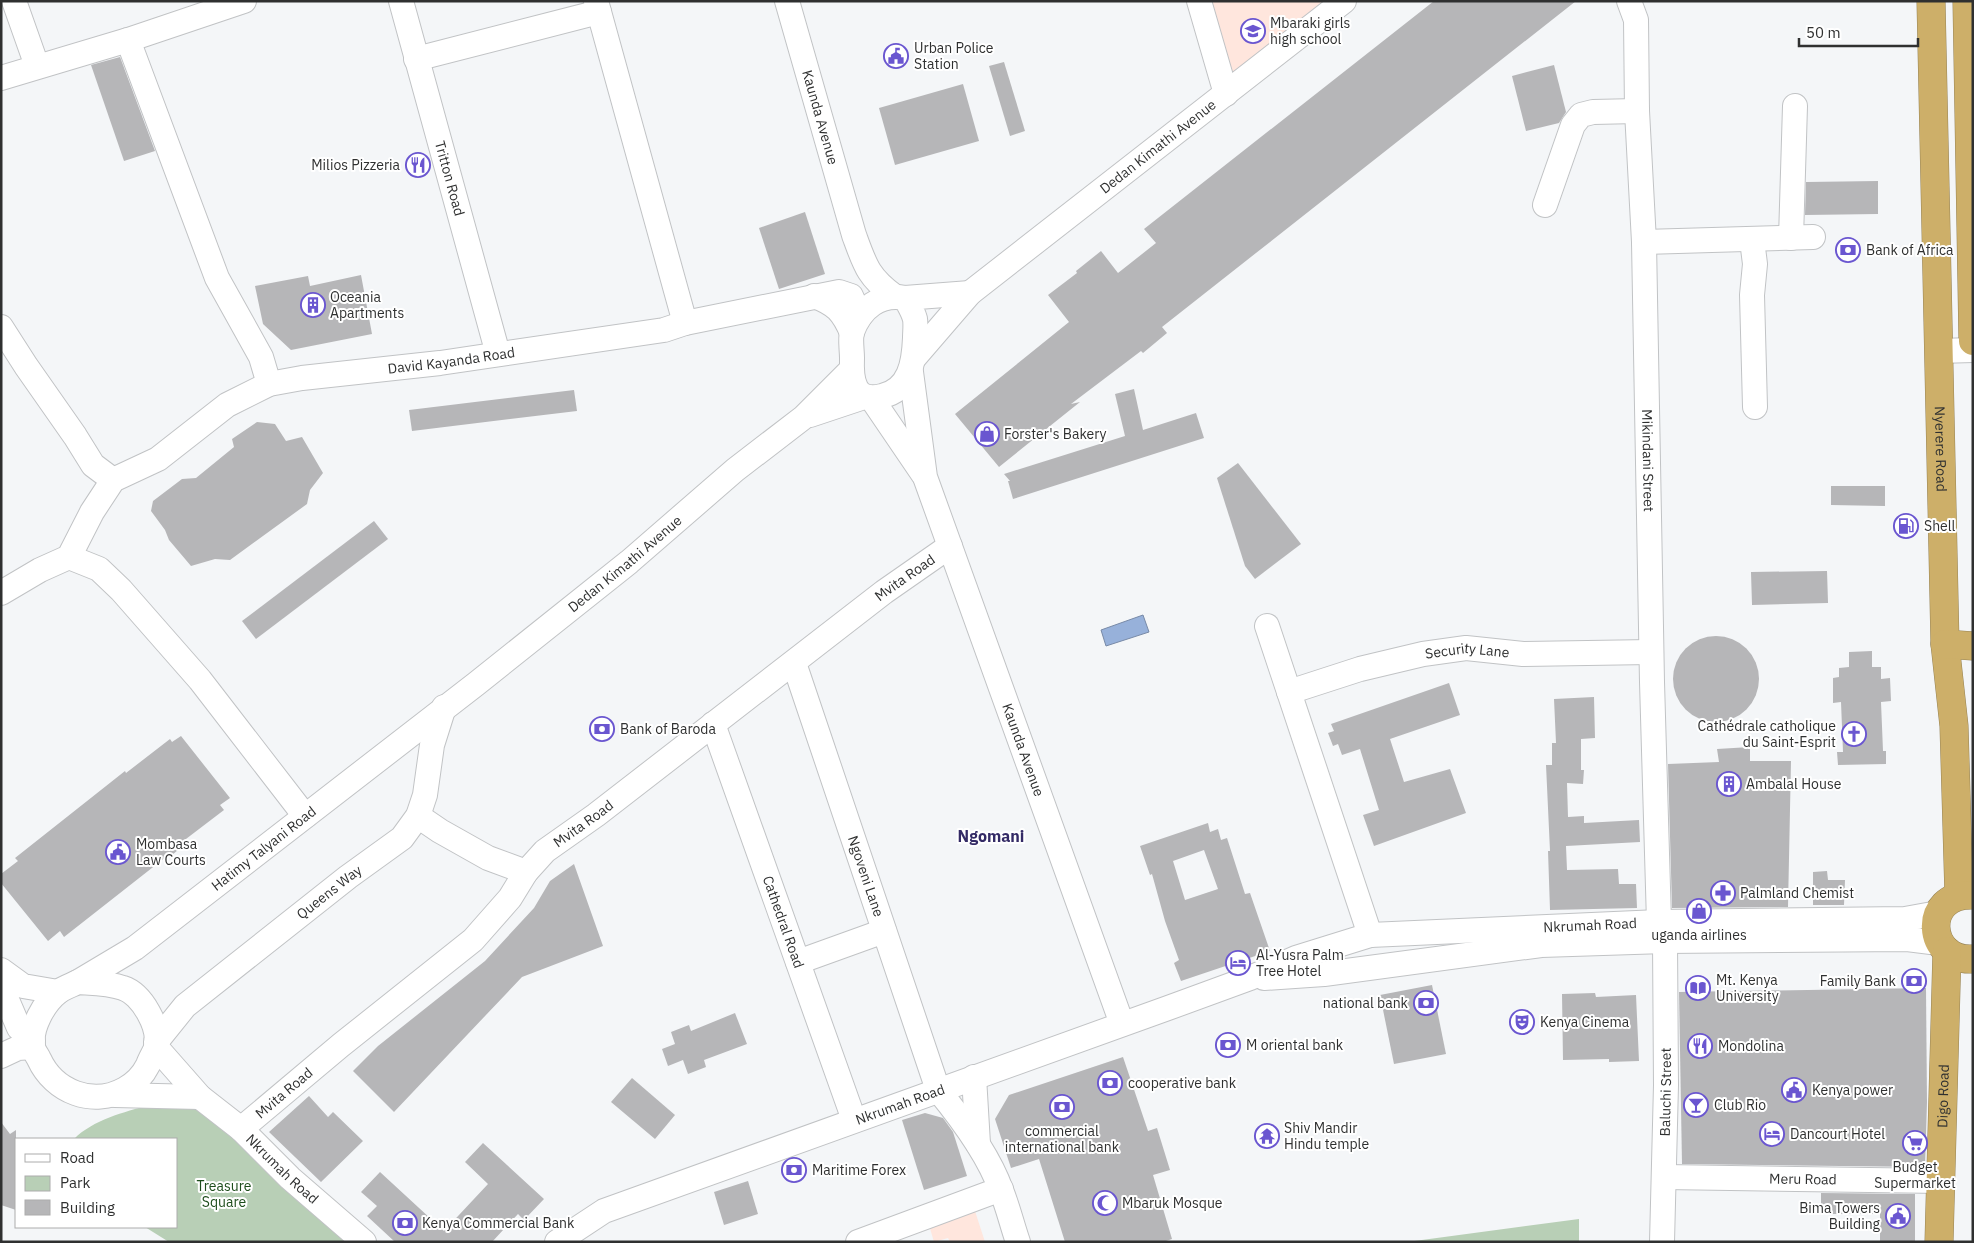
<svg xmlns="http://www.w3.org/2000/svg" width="1974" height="1243" font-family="'IBM Plex Sans',sans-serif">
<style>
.education{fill:#ffe6dd}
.green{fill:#b8cfb6}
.water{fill:#97b1da;stroke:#788aa7}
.building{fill:#b6b6b8;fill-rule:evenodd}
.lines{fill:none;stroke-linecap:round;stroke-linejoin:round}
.minor-casing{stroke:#c1c3c5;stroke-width:26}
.highway-casing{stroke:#968355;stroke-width:29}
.minor{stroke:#fff;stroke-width:24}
.highway{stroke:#cdaf69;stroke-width:28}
.labels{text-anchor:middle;stroke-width:4;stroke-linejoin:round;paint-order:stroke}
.poi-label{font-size:14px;fill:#2f3030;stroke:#fff;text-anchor:start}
.street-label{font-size:14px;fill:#2f3030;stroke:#fff}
.park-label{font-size:14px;fill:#1d4d1b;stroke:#fff}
.quarter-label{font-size:16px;font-weight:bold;fill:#342b66;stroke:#fff}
</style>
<rect width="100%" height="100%" fill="#f4f6f8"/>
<!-- education -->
<g class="education">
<path d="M1211 1H1326L1233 72 1227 60Z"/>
<path d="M975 1211 985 1242H950L948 1238 934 1242 929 1225Z"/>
</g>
<!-- green -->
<g class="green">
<path d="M150 1105 199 1108 233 1136 345 1242H169L145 1227H176V1139H74C93 1120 124 1112 150 1105Z"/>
<path d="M1579 1219V1242H1407Z"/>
</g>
<!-- water -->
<path class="water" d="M1143 615 1149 632 1106 646 1101 630Z"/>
<!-- building -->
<g class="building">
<path d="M1434 1H1576L1162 327 1167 333 1143 353 1141 351 1071 404 1080 402 999 467 955 414 1069 322 1048 295 1077 273 1076 271 1101 251 1118 273 1156 243 1144 229Z"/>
<path d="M120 57 155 151 124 161 91 65Z"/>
<path d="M1004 62 1025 131 1010 136 989 66Z"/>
<path d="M1554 65 1566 112 1559 123 1526 131 1512 76Z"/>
<path d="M963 84 979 141 895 165 879 108Z"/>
<path d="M1878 181V214L1805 215 1806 182Z"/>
<path d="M805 212 825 274 779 289 759 228Z"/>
<path d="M361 275 372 334 291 350 263 324 255 286 308 276 310 286Z"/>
<path d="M1134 389 1143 430 1196 413 1204 438 1013 499 1008 481H1010L1004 474 1125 436 1115 394Z"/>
<path d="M574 390 577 411 412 431 409 410Z"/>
<path d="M257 422 275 424 286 441 302 437 323 473 310 490 307 504 230 560 215 559 191 566 169 540 165 530 151 511 153 501 182 479 196 478 234 447 232 439Z"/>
<path d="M1238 463 1301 544 1255 579 1245 566 1217 478Z"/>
<path d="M1831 486H1885V506L1831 505Z"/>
<path d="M374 521 388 539 256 639 242 621Z"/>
<path d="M1827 571 1828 603 1752 605 1751 572Z"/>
<circle cx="1716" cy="679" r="43"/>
<path d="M1872 651V667H1881V679L1890 678 1891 701 1881 702 1883 751H1886V764L1838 765 1837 752H1843L1841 702 1833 703V678L1839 677V668L1849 667V652Z"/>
<path d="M1449 683 1460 715 1390 739 1404 782 1450 769 1466 813 1374 846 1363 815 1379 810 1360 749 1342 755 1338 744 1333 746 1328 733 1334 731 1331 724Z"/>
<path d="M1594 697 1595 738 1581 739V770H1584L1583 784 1567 783 1568 817 1584 816V823L1639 820 1640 842 1566 846 1567 870 1618 869 1619 884H1636L1637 908 1550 910 1548 851H1550L1546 765H1552V743H1556L1554 699Z"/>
<path d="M181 736 230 798 220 805 224 810 182 842 184 845 172 855 171 853 64 937 60 931 48 941 1 883V874L18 861 15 858 125 771 126 773 170 739 172 742Z"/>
<path d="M1750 747V761H1791L1788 907 1672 908 1668 764 1719 762 1717 749Z"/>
<path d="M1208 823 1210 832 1218 829 1221 840 1227 838 1245 894 1250 893 1270 951 1181 981 1174 963 1179 960 1165 921 1152 874 1150 875 1140 846ZM1204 850 1218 889 1185 900 1173 861Z"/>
<path d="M574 864 603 946 522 977 394 1112 353 1071 378 1046 485 961 534 908 550 881Z"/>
<path d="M1827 871 1828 880H1845L1844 905H1813V872Z"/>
<path d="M1432 985 1446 1054 1394 1064 1380 995Z"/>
<path d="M1926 988 1927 1102 1925 1167 1682 1164 1679 992Z"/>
<path d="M1595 993 1596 997 1636 995 1639 1061 1609 1062V1059L1563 1060 1562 994Z"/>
<path d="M735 1013 747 1044 704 1060 706 1067 688 1074 683 1060 668 1066 662 1049 675 1044 671 1032 689 1025 691 1031Z"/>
<path d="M1123 1057 1148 1131 1157 1128 1170 1170 1153 1175 1172 1239 1163 1242H1065L1039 1159 1011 1168 995 1119 1009 1095Z"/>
<path d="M632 1078 675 1115 655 1139 611 1102Z"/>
<path d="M309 1096 328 1117 333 1112 363 1141 321 1182 269 1132Z"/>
<path d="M925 1113 943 1118 953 1132 967 1176 924 1190 902 1120Z"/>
<path d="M1 1122 10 1134 16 1130V1210L1 1205Z"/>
<path d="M483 1143 544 1199 524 1220 518 1214 492 1242H395L367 1216 377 1206 361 1192 380 1172 444 1231 488 1184 465 1162Z"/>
<path d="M748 1181 758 1214 724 1225 714 1192Z"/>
<path d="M1821 1193 1915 1194V1242H1880V1214H1821Z"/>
</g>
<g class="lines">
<defs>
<g id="minor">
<path d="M14 1 37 66"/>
<path id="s1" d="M401 1 498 354"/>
<path d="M596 1 685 323"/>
<path id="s2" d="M787 1 854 235C865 265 868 277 894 296"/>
<path d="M1199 1 1226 94"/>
<path id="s3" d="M1629 1 1636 20 1637 111 1644 242 1652 682 1659 922"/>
<path d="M128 40 217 278 261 357 269 384"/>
<path d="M416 59 599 12"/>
<path d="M1 78 128 40 244 1"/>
<path d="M1545 205 1573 125 1581 115 1593 112 1637 111"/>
<path d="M1791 238 1795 106"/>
<path d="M1752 240 1755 264 1752 295 1755 407"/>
<path d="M1644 242 1813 237"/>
<path d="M814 296C836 304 843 312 852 333"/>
<path d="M905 298C909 305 913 311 915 319 916 325 915 332 915 338 914 362 910 390 882 396 854 403 851 380 852 358 852 350 850 339 852 332 861 308 880 293 905 298L970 293"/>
<path d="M1 327 26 366 75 436 93 465 113 480"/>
<path d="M1939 351 1973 350"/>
<path id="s4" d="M914 358 970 293 1344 1"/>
<path id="s5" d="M911 372 925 477 1122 1024"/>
<path d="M872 399 923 474"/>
<path d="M810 415 864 397"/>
<path d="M69 557 99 569 121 590 200 680 305 816"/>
<path id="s6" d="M1 593 40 570 69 557 92 512 113 480 158 459 227 405 269 384 302 378 440 363 664 330 685 323 839 292 851 296 860 316"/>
<path d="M1267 626 1370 935"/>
<path id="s7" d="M794 663 938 1090C961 1118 989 1156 1001 1190 1008 1207 1012 1225 1018 1242"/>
<path id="s8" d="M1289 692 1360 669 1423 654 1466 648 1523 654 1651 652"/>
<path id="s9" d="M713 724 854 1120"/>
<path d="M418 816 440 831 488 858 526 872"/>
<path d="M798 962 884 931"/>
<path d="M1 970 23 986 58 992"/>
<path d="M1264 978 1324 974 1541 945 1665 941 1907 939 1939 943"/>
<path id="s10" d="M78 982 135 948 476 684 629 562 735 470 804 417 851 370"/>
<path d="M78 982C93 983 109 983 123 988 142 994 161 1028 156 1048 154 1053 150 1059 148 1065 143 1075 134 1084 125 1089 93 1107 54 1092 39 1059 37 1055 33 1050 33 1046 30 1028 44 1003 58 992 63 988 72 985 78 982Z"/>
<path d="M1 986 19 1028 33 1041"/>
<path id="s11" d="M156 1042 185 1006 348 877 402 838 418 816 425 795 432 745 444 707"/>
<path id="s12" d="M156 1047 200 1097 241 1129 290 1178 364 1242"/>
<path d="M1 1056 18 1048 33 1047"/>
<path d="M974 1077 978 1144"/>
<path d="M115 1095 200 1097"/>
<path id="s13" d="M241 1129 341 1045 473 940 510 898 526 872 545 851 596 815 884 592 950 546"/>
<path id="s14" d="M1664 1177 1942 1181"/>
<path id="s15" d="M557 1242 604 1211 1168 1008 1250 978 1296 958 1370 935 1659 922 1905 919 1938 913"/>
<path d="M858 1242 1001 1189"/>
<path id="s16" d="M1662 1242 1666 1085 1665 941"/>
</g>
<g id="highway">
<path id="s17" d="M1931 1 1945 644 1954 726 1959 895"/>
<path d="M1967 1 1973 341"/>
<path d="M1945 644 1973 646"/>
<path d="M1973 895C1921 893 1926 962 1973 959"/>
<path id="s18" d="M1939 1242 1947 951"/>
</g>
</defs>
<!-- minor casing -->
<use href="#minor" class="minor-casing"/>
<!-- highway casing -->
<use href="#highway" class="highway-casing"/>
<!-- minor -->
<use href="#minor" class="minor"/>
<!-- highway -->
<use href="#highway" class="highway"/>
</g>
<!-- icons -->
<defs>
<symbol id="school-ring" viewBox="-11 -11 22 22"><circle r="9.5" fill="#fff" stroke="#6a56d0" stroke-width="1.5"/><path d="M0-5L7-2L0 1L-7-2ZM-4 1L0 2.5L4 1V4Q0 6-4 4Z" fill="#6a56d0"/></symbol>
<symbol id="civic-ring" viewBox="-11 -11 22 22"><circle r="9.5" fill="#fff" stroke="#6a56d0" stroke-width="1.5"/><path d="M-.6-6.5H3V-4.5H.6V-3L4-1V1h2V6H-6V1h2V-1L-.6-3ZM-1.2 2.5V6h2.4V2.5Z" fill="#6a56d0"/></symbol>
<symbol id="restaurant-ring" viewBox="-11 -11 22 22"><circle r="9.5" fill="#fff" stroke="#6a56d0" stroke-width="1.5"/><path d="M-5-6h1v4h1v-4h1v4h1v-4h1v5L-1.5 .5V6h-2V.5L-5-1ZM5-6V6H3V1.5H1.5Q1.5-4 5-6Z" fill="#6a56d0"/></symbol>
<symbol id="bank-ring" viewBox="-11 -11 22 22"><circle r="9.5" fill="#fff" stroke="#6a56d0" stroke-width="1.5"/><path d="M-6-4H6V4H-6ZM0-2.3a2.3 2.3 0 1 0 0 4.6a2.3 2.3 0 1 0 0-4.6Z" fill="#6a56d0"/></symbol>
<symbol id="building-ring" viewBox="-11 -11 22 22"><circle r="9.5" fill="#fff" stroke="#6a56d0" stroke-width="1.5"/><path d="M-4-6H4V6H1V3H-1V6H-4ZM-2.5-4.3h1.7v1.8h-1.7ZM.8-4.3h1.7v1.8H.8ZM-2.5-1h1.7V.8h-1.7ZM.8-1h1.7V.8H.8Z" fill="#6a56d0"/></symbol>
<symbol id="shop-ring" viewBox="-11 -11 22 22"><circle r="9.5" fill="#fff" stroke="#6a56d0" stroke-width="1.5"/><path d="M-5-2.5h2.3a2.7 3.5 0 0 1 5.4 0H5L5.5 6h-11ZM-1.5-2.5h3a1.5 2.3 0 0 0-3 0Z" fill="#6a56d0"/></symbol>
<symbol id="fuel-ring" viewBox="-11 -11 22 22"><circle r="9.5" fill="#fff" stroke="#6a56d0" stroke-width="1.5"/><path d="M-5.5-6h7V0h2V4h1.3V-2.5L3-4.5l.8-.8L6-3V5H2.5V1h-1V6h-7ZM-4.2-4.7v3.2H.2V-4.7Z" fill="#6a56d0"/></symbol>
<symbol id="church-ring" viewBox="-11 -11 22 22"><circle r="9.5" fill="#fff" stroke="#6a56d0" stroke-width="1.5"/><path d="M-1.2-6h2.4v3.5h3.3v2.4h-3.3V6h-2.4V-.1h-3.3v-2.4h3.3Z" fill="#6a56d0"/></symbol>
<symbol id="pharmacy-ring" viewBox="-11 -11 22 22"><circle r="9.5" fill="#fff" stroke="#6a56d0" stroke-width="1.5"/><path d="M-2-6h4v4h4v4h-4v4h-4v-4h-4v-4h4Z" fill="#6a56d0"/></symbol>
<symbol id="hotel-ring" viewBox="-11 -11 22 22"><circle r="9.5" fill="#fff" stroke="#6a56d0" stroke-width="1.5"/><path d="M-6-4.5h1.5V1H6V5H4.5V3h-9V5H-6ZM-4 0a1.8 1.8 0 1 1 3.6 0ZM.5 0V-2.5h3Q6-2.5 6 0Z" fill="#6a56d0"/></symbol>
<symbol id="library-ring" viewBox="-11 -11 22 22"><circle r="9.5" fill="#fff" stroke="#6a56d0" stroke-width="1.5"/><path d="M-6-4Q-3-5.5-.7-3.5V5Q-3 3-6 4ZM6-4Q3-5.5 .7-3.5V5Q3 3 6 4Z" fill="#6a56d0"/></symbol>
<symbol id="theatre-ring" viewBox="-11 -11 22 22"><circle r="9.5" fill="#fff" stroke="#6a56d0" stroke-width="1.5"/><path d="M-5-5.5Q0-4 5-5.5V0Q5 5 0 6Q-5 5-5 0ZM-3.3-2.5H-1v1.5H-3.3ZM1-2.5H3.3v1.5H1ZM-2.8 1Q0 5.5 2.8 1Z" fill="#6a56d0"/></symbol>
<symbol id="bar-ring" viewBox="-11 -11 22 22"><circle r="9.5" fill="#fff" stroke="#6a56d0" stroke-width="1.5"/><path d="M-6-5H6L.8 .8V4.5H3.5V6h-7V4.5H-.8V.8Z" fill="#6a56d0"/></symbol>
<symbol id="temple-ring" viewBox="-11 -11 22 22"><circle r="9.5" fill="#fff" stroke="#6a56d0" stroke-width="1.5"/><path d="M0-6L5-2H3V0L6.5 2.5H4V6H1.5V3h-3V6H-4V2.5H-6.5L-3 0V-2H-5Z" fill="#6a56d0"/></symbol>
<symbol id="supermarket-ring" viewBox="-11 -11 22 22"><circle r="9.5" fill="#fff" stroke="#6a56d0" stroke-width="1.5"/><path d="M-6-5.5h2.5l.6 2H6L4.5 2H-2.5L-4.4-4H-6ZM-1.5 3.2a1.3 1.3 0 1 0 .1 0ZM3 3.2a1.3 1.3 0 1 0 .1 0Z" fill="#6a56d0"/></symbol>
<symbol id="mosque-ring" viewBox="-11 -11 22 22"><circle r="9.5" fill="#fff" stroke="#6a56d0" stroke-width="1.5"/><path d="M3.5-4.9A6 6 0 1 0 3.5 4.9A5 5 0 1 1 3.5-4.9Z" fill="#6a56d0"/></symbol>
</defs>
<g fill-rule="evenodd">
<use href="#school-ring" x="1239" y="17" width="28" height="28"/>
<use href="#civic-ring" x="882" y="42" width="28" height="28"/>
<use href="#restaurant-ring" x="404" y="151" width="28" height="28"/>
<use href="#bank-ring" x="1834" y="236" width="28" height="28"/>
<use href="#building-ring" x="299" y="291" width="28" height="28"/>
<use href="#shop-ring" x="973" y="420" width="28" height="28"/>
<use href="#fuel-ring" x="1892" y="512" width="28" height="28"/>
<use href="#bank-ring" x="588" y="715" width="28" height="28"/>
<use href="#church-ring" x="1840" y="720" width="28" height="28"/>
<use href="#building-ring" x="1715" y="770" width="28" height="28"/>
<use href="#civic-ring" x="104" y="838" width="28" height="28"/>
<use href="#pharmacy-ring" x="1709" y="879" width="28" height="28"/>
<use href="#shop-ring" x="1685" y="897" width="28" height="28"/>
<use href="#hotel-ring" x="1224" y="949" width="28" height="28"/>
<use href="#bank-ring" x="1900" y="967" width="28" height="28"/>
<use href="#library-ring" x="1684" y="974" width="28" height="28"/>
<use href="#bank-ring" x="1412" y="989" width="28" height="28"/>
<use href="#theatre-ring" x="1508" y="1008" width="28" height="28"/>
<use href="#bank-ring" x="1214" y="1031" width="28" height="28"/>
<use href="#restaurant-ring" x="1686" y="1032" width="28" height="28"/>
<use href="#bank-ring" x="1096" y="1069" width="28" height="28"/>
<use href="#civic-ring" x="1780" y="1076" width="28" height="28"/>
<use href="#bar-ring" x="1682" y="1091" width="28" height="28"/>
<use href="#bank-ring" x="1048" y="1093" width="28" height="28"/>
<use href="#hotel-ring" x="1758" y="1120" width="28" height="28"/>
<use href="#temple-ring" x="1253" y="1122" width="28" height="28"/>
<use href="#supermarket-ring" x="1901" y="1129" width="28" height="28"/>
<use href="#bank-ring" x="780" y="1156" width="28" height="28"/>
<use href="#mosque-ring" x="1091" y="1189" width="28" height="28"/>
<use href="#civic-ring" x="1884" y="1202" width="28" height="28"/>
<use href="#bank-ring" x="391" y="1209" width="28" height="28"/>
</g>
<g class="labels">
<!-- poi labels -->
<g class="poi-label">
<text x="1270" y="28">Mbaraki girls<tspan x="1270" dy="16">high school</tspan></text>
<text x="914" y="53">Urban Police<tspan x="914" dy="16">Station</tspan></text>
<text x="400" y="170" text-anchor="end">Milios Pizzeria</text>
<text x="1866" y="255">Bank of Africa</text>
<text x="330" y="302">Oceania<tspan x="330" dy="16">Apartments</tspan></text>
<text x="1004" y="439">Forster's Bakery</text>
<text x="1924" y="531">Shell</text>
<text x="1836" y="731" text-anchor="end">Cathédrale catholique<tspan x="1836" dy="16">du Saint-Esprit</tspan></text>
<text x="620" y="734">Bank of Baroda</text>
<text x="1746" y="789">Ambalal House</text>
<text x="136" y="849">Mombasa<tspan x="136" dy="16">Law Courts</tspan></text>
<text x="1740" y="898">Palmland Chemist</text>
<text x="1699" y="940" text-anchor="middle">uganda airlines</text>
<text x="1256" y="960">Al-Yusra Palm<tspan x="1256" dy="16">Tree Hotel</tspan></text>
<text x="1716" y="985">Mt. Kenya<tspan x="1716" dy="16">University</tspan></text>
<text x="1896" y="986" text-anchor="end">Family Bank</text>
<text x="1408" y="1008" text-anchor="end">national bank</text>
<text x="1540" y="1027">Kenya Cinema</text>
<text x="1246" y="1050">M oriental bank</text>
<text x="1718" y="1051">Mondolina</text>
<text x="1128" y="1088">cooperative bank</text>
<text x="1812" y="1095">Kenya power</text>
<text x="1714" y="1110">Club Rio</text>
<text x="1284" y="1133">Shiv Mandir<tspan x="1284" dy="16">Hindu temple</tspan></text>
<text x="1062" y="1136" text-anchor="middle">commercial<tspan x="1062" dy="16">international bank</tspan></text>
<text x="1790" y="1139">Dancourt Hotel</text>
<text x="1915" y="1172" text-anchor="middle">Budget<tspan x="1915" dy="16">Supermarket</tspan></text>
<text x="812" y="1175">Maritime Forex</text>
<text x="1122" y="1208">Mbaruk Mosque</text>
<text x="1880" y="1213" text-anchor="end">Bima Towers<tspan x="1880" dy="16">Building</tspan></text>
<text x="422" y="1228">Kenya Commercial Bank</text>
</g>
<!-- street labels -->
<g class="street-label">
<text dy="5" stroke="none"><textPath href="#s2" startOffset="121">Kaunda Avenue</textPath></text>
<text dy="5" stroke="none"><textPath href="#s4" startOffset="324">Dedan Kimathi Avenue</textPath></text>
<text dy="5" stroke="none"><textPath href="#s1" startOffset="184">Tritton Road</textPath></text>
<text dy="5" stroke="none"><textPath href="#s6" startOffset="534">David Kayanda Road</textPath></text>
<text dy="5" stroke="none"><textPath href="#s17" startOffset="448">Nyerere Road</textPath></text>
<text dy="5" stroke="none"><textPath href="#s3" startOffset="461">Mikindani Street</textPath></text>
<text dy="5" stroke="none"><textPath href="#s10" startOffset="689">Dedan Kimathi Avenue</textPath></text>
<text dy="5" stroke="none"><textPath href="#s13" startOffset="866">Mvita Road</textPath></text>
<text dy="5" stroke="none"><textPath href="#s8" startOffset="184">Security Lane</textPath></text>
<text dy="5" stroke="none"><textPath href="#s5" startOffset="396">Kaunda Avenue</textPath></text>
<text dy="5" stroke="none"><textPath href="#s13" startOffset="461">Mvita Road</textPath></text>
<text dy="5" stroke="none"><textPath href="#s10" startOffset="229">Hatimy Talyani Road</textPath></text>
<text dy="5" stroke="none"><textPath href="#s7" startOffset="225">Ngoveni Lane</textPath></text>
<text dy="5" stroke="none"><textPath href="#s11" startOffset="230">Queens Way</textPath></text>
<text dy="5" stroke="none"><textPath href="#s9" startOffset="210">Cathedral Road</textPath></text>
<text dy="5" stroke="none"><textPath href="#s15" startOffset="1091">Nkrumah Road</textPath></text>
<text dy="5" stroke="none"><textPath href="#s16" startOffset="150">Baluchi Street</textPath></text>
<text dy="5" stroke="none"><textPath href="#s13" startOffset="56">Mvita Road</textPath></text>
<text dy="5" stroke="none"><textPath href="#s18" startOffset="146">Digo Road</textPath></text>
<text dy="5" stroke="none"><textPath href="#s15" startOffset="371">Nkrumah Road</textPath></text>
<text dy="5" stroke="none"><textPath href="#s12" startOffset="176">Nkrumah Road</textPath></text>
<text dy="5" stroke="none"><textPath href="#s14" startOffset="139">Meru Road</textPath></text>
</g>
<!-- park labels -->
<g class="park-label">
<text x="224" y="1191">Treasure<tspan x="224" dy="16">Square</tspan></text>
</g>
<!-- quarter labels -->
<g class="quarter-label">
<text x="991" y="842">Ngomani</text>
</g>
</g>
<!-- border -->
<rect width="1974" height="1243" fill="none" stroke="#2f3030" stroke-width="5"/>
<!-- legend -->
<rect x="15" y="1138" width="162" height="90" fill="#ffffff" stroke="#acacac"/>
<rect x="25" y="1154" width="25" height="8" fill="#ffffff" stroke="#acacac"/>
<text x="60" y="1163" font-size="15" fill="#2f3030">Road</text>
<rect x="25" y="1176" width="25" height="15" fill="#b8cfb6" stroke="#acacac"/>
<text x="60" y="1188" font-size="15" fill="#2f3030">Park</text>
<rect x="25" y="1200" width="25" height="15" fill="#b6b6b8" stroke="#acacac"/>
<text x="60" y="1213" font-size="15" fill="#2f3030">Building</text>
<!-- scale -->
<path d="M1799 38v8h119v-8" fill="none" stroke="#2f3030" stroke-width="2.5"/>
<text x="1806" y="38" font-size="15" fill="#2f3030" stroke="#ffffff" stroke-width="4" paint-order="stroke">50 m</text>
</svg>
